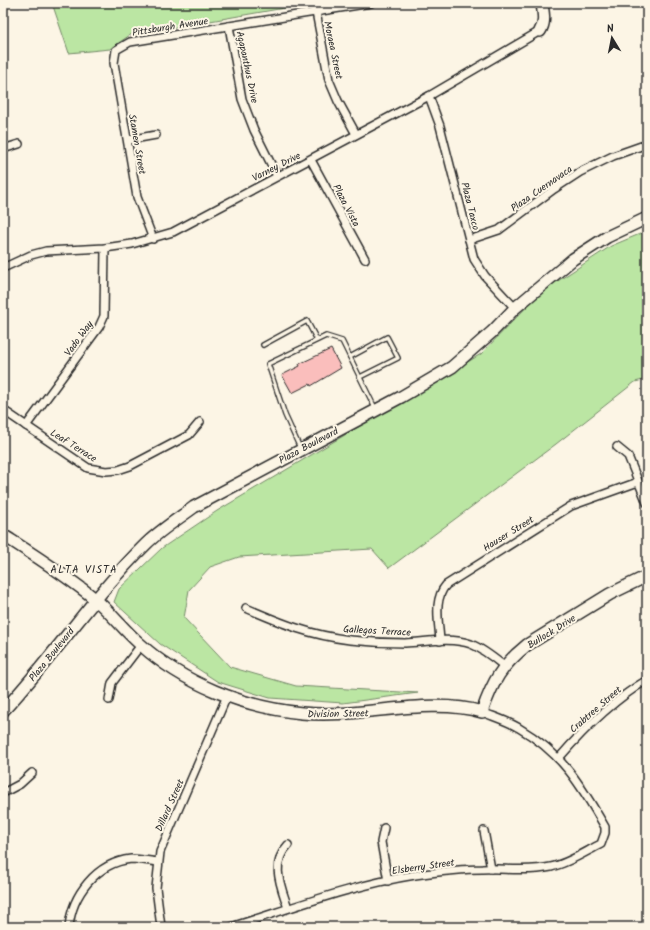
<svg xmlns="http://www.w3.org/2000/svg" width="650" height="930" font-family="Kalam,sans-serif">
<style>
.green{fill:#bbe6a3;stroke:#738867}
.building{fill:#fabebc;stroke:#2b2b2b}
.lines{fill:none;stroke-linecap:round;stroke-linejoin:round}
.lane-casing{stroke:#2b2b2b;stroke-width:6}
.street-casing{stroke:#2b2b2b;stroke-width:10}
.secondary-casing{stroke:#2b2b2b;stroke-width:14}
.lane{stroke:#fcf5e5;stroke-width:3.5}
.street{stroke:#fcf5e5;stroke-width:7}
.secondary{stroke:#fcf5e5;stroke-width:11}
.labels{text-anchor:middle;stroke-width:4;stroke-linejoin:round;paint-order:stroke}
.street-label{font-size:10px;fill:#2b2b2b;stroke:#fcf5e5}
.neighbourhood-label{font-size:11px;letter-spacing:1px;fill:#2b2b2b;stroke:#fcf5e5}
</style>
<rect width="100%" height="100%" fill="#fcf5e5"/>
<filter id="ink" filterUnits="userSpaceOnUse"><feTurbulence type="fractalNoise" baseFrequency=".025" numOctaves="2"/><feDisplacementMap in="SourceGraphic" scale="8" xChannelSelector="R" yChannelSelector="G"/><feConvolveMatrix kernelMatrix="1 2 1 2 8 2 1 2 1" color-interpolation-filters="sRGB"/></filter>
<g filter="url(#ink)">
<!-- green -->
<g class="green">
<path d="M52 3H313L130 35 110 49 69 53Z"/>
<path d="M647 231V379L635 382 556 444 389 568 372 549 239 557 210 567 189 590 184 618 230 667 296 686 418 693 343 703 270 698 218 682 160 644 114 602 119 589 162 548 217 511 481 354 541 292 611 246Z"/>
</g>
<!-- building -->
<path class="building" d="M331 349 341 368 311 386 310 384 292 393 282 375 300 366 299 364Z"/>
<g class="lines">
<defs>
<g id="lane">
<path d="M263 345 307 321 317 340"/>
<path d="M350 357 387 337 398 358 360 377"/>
<path d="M300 448 285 415 268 364 326 336 342 341 375 408"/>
</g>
<g id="street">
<path d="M316 12 329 80 338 101 356 134"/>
<path d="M229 26 242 99 254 130 277 176"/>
<path d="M429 96 440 126 474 259 485 276 515 308"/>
<path d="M128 140 156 135"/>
<path d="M3 149 19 144"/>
<path d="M311 160 365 259"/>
<path d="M153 239 137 197 114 63 116 50 130 42 371 3"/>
<path d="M469 240 499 230 554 189 580 172 613 156 647 144"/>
<path d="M3 268 31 255 46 251 105 248 132 244 173 232 429 96 540 31"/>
<path d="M3 410 88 468 106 471 118 470 130 466 189 435 200 422"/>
<path d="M26 426 99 327 104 316 105 248"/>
<path d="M617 447 628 456 647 503"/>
<path d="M246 608C283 624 310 635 350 640 368 642 387 643 405 643 427 642 450 637 471 644 483 649 494 658 504 666"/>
<path d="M440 641C439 622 433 600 446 585L571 506 638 482"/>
<path d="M109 700 112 683 141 645"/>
<path d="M559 758C585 728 613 700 647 680"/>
<path d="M3 793 20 784 32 773"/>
<path d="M384 828 381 842 388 881"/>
<path d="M484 831 491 869"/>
<path d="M288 908C281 886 270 864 288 845"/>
<path d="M69 927C72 895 96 863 131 859 139 859 149 861 158 862"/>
<path d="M161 927 156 888 160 852 227 696"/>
<path d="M231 927C292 908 352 885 415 875 437 872 460 869 482 869 504 868 529 872 551 867 569 863 585 852 601 844L605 833V827C581 785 562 753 519 728 508 721 494 717 482 712"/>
</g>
<g id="secondary">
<path d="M540 31C546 22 543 13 542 3"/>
<path d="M3 535C34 555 66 575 95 599 111 613 124 630 140 644 184 684 243 707 302 713 360 719 428 696 482 712 493 681 501 666 527 645L610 594 647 576"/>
<path d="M3 711C53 658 93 596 146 544 160 530 178 519 194 507L401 397 452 367 492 332 515 308 573 259 607 237 647 218"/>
</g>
</defs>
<!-- lane casing -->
<use href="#lane" class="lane-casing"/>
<!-- street casing -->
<use href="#street" class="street-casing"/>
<!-- secondary casing -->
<use href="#secondary" class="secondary-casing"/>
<!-- lane -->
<use href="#lane" class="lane"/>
<!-- street -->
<use href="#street" class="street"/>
<!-- secondary -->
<use href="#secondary" class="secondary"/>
</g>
</g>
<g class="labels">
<!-- street labels -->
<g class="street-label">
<text transform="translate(170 26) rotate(-9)" y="4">Pittsburgh Avenue</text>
<text transform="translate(334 50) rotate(78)" y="4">Moraea Street</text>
<text transform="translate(248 67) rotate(78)" y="4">Agapanthus Drive</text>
<text transform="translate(138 144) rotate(80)" y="4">Stamen Street</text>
<text transform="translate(276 166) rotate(-27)" y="4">Varney Drive</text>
<text transform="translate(541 188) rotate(-35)" y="4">Plaza Cuernavaca</text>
<text transform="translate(347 205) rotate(62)" y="4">Plaza Vista</text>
<text transform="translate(471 206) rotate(76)" y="4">Plaza Taxco</text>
<text transform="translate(78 338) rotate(-54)" y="4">Vado Way</text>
<text transform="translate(74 445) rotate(32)" y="4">Leaf Terrace</text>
<text transform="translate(308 445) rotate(-28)" y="4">Plaza Boulevard</text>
<text transform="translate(508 533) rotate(-32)" y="4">Hauser Street</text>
<text transform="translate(377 630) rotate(3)" y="4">Gallegos Terrace</text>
<text transform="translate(551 631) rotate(-32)" y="4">Bullock Drive</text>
<text transform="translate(51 654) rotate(-51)" y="4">Plaza Boulevard</text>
<text transform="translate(595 709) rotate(-41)" y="4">Crabtree Street</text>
<text transform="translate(338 713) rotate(-1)" y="4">Division Street</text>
<text transform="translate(169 805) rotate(-66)" y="4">Dillard Street</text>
<text transform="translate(423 866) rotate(-8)" y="4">Elsberry Street</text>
</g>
<!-- neighbourhood labels -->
<g class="neighbourhood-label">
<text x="84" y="573">ALTA VISTA</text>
</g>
</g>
<!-- margin -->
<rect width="650" height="930" fill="none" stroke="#fcf5e5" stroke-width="16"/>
<rect x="8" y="8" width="634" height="914" fill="none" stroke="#2b2b2b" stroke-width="1.5" filter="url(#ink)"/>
<!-- north arrow -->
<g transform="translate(612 38) rotate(350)" stroke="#fcf5e5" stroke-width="3" paint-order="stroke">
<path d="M0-3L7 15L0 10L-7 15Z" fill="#2b2b2b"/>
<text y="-6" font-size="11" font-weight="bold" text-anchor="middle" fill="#2b2b2b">N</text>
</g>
</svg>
